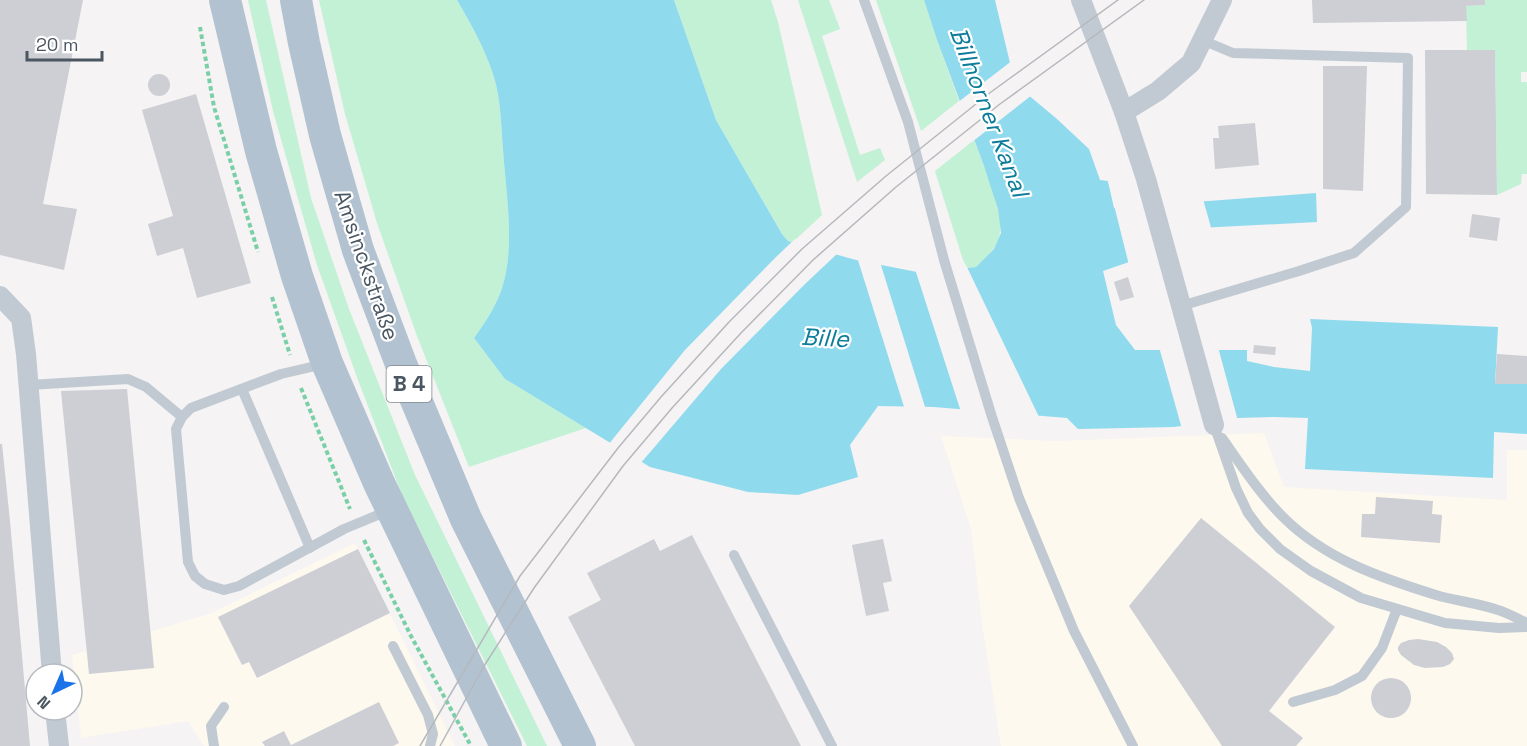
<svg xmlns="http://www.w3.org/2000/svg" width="1527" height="746" font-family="'Space Grotesk',sans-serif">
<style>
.commercial{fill:#fdf9ef}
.green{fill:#c3f1d5}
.water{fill:#90daee}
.pier{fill:#f5f3f3}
.building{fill:#cdcfd5}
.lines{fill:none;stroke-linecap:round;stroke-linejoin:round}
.path{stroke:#7ad0a6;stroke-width:4;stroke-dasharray:4.5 3;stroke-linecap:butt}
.service{stroke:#c1cad2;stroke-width:10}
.minor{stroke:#c1cad2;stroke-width:20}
.primary{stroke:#b3c2d1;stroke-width:32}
.tram{stroke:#b5b8bd;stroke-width:1.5}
.labels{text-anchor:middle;stroke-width:4.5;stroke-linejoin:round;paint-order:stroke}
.shield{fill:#fff;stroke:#808990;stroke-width:1.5}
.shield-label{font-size:21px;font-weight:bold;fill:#4a5661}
.street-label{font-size:22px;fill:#4a5661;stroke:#fff}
.water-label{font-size:24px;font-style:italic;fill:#0c7c9b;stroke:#fff}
</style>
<rect width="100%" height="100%" fill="#f5f3f3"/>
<!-- commercial -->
<g class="commercial">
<path d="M1264 433 1284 487 1507 500V450H1527V746H1001L983 631 971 529 941 436 1056 441Z"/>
<path d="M355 543 455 746H204L188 721 81 738 72 655 209 614Z"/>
</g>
<!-- green -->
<g class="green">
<path d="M248 0H266L311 198 349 309 415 475 547 746H527L402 495 358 380 317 265 273 111Z"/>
<path d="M319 0H457C471 24 484 47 493 74 501 98 501 125 503 150 506 194 516 249 501 291 495 308 484 324 474 338L505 379 586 428 469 467 417 336 377 223 345 114Z"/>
<path d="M674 0H771L778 22 822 215 793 242 788 241 782 234 716 120Z"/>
<path d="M798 0H829L840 29 822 36 860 155 880 148 885 160 857 182Z"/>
<path d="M876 0H924L937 40 959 101 921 131Z"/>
<path d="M1485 0H1527V72H1521V82H1527V174H1522L1521 184 1497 195 1495 50H1467L1466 6 1485 5Z"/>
<path d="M974 140C983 164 1003 209 1000 232 999 247 986 257 976 267L967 268 963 260 935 171Z"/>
</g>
<!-- water -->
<path class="water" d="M457 0H674L716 120 782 234 788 241 856 260 922 273 976 267 994 249 1001 233 998 209 984 166 937 40 924 0H995L1015 84 1057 119 1089 149 1100 180 1108 181 1114 208 1316 193 1317 222 1121 232 1129 262 1103 271 1116 325 1135 350H1247V361L1274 367 1310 371 1312 328 1310 319 1498 327 1495 384H1527V434L1494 432 1493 478 1305 469 1308 418 1274 417 1238 418 1174 427 1078 429 1067 418 934 407 878 406 850 445 858 477 798 495 748 492 650 467 505 379 474 338C484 324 495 308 501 291 516 249 506 194 503 150 501 125 501 98 493 74 484 47 471 24 457 0Z"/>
<!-- pier -->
<g class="pier">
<path d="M1013 60 1018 83 1032 95 972 142 957 103Z"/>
<path d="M1108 181H1111L1117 205 1203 199 1212 231 1124 235 1132 261 1129 265Z"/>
<path d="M795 239 839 252 804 285 721 369 640 464 608 445 685 350 776 257Z"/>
<path d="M857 257 880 262 926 410H905Z"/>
<path d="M966 265 1040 419 961 412 915 269 922 270Z"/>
<path d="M1159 347H1218L1238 421 1182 429Z"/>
</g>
<!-- building -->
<g class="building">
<path d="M0 0H83L43 204 77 209 64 270 0 255Z"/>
<path d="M1312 0H1485V5L1466 6 1467 21 1313 23Z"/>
<path d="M1425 50H1495L1497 195 1426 194Z"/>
<path d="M1323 66H1367L1363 191 1323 189Z"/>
<circle cx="159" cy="85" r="11"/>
<path d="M196 94 251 283 197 298 183 248 157 256 148 224 173 216 142 110Z"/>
<path d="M1255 123 1259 165 1215 169 1213 138H1219L1218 126Z"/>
<path d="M1472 214 1500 218 1497 241 1469 237Z"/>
<path d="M1128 277 1134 297 1120 301 1114 282Z"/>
<path d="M1254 345 1276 347 1275 355 1253 353Z"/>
<path d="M1497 354 1527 356V384H1495Z"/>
<path d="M127 389 154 668 89 674 61 391Z"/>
<path d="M0 444H2L10 521 30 746H0Z"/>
<path d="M1376 497 1433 501 1432 514 1442 515 1440 543 1361 537 1362 514H1375Z"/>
<path d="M1201 518 1335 627 1269 711 1303 738 1296 746H1222L1129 606Z"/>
<path d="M692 535 801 746H635L568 617 601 600 587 573 654 539 660 551Z"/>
<path d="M883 539 892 581 883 583 889 611 866 616 852 545Z"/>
<path d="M358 549 390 613 257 678 249 662 242 665 218 617Z"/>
<path d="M1418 639 1437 642 1446 647 1452 653 1454 659 1450 664 1443 667 1425 668 1414 665 1401 655 1398 650V647L1401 643 1409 640Z"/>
<circle cx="1391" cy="698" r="20"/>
<path d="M379 702 399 743 393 746H265L262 742 284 731 291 745Z"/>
</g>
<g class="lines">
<!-- path -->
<g class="path">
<path d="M200 27 214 107 258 252"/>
<path d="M272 297 290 355"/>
<path d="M301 388 350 509"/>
<path d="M364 540 411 636 471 746"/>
</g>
<!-- service -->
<g class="service">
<path d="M864 0 908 122 944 260 992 417 1019 498 1074 631 1133 746"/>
<path d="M1181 306 1299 271 1354 253 1406 207 1408 58 1233 53 1202 40"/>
<path d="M324 364 281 374 191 408 182 417 176 429 188 562 195 576 205 584 224 590 239 586 344 529 390 510"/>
<path d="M29 385 128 379 146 387 182 417"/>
<path d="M242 389 310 548"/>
<path d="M1214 425 1236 488 1248 513 1260 529 1280 549 1311 571 1361 598 1445 623 1499 628 1527 627"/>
<path d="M1222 438C1241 465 1260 494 1283 517 1325 559 1381 578 1436 595 1456 601 1478 603 1498 610 1508 613 1518 619 1527 623"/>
<path d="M734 555 832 746"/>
<path d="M393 646 428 715 433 734 430 746"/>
<path d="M1293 702 1335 690 1362 676 1382 648 1397 609"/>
<path d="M214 746 211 726 224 707"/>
</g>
<!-- minor -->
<g class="minor">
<path d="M1081 0 1124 112 1146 179 1214 425"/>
<path d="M1124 112 1158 91 1191 63 1222 0"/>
<path d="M0 296 21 318 26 354 52 674"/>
<path d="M55 710 59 746"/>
</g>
<!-- primary -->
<g class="primary">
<path d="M225 0 261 151 297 276 327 363 379 483 506 746"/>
<path d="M296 0 304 43 325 135 358 250 401 364 466 519 580 746"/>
</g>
<!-- tram -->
<g class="tram">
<path d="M420 746 520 576 618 448 661 397 729 322 802 249 886 176 991 92 1118 0"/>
<path d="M440 746 484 666 534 588 623 466 672 408 741 333 813 260 896 187 1000 104 1144 0"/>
</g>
</g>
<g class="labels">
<!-- shield labels -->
<rect class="shield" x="386.5" y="366" width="45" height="36" rx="4.5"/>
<g class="shield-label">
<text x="409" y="391">B 4</text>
</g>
<!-- street labels -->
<g class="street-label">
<text transform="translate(367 265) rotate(71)" y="8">Amsinckstraße</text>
</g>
<!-- water labels -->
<g class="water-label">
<text transform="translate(989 112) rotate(69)" y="8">Billhorner Kanal</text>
<text transform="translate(825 338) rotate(3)" y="8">Bille</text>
</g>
</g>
<!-- north arrow -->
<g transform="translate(54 692) rotate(224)"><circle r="28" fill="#ffffff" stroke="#b7bbc0" stroke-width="1.5"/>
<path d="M0-4.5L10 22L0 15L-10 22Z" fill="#1a73e8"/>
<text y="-9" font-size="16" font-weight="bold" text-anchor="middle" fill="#4a5661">N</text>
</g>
<!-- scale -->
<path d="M27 51v9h75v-9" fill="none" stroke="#4a5661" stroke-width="3"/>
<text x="36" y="51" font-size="18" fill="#4a5661" stroke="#ffffff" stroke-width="4.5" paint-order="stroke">20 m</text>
</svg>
